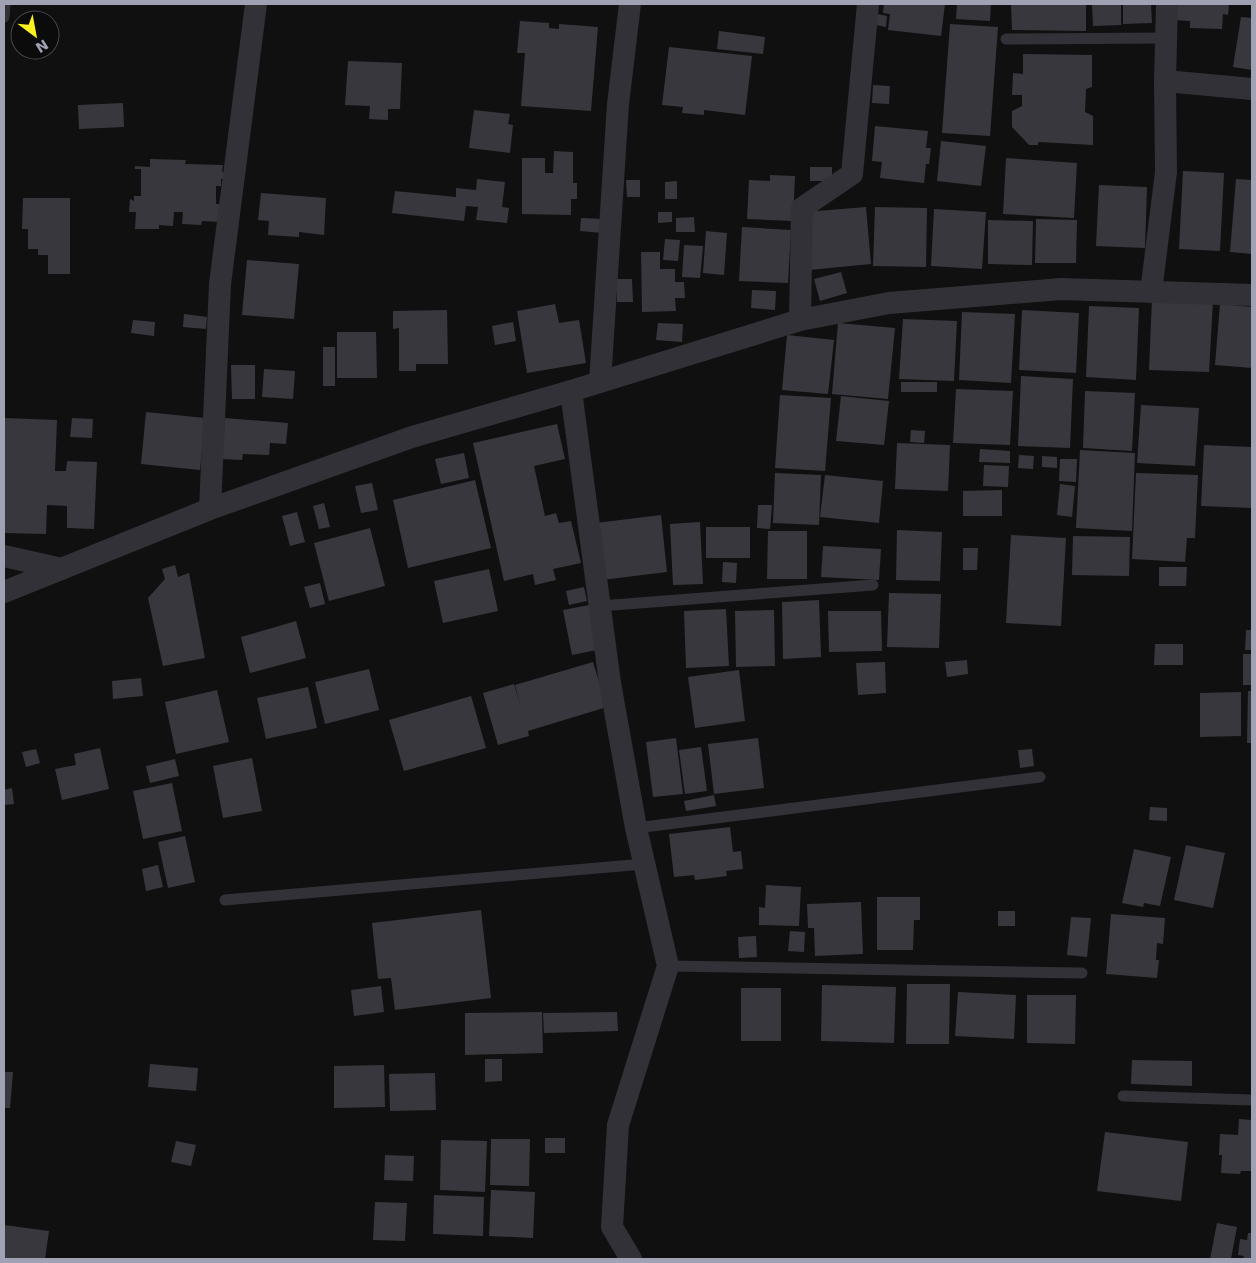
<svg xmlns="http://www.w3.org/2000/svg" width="1256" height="1263" font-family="'DejaVu Sans',sans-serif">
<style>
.building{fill:#38373d}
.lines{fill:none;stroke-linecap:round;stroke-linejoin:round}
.service{stroke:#313137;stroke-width:11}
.minor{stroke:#313137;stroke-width:22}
</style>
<rect width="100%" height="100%" fill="#101011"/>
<!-- building -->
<g class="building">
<path d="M884 4H945L941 36 888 30 890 14 883 13Z"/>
<path d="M957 4H991L990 21 956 19Z"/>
<path d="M1011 4H1086V31L1012 30Z"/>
<path d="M1092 4H1121V25L1093 26Z"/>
<path d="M1123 4H1151L1152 23 1123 24Z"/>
<path d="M1173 4H1229L1228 15 1223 14 1222 29 1190 28V21L1172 20Z"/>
<path d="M877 14 887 16 886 27 876 25Z"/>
<path d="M1241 17 1252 18V70L1233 67Z"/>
<path d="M520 21 549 23V28L559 29V24L598 27 591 111 521 106 525 53H517Z"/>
<path d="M950 24 998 27 990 136 942 133Z"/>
<path d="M719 31 765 37 763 54 717 49Z"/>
<path d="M669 47 752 56 745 115 704 110V115L682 113 683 107 662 105Z"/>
<path d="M1023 54 1092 55V87L1086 89 1085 112 1093 116V145L1038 142V145H1029L1012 127V111L1022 106V95H1012L1013 73 1023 74Z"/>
<path d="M348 61 402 63 400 109H388V120L369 119 370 106 345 105Z"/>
<path d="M873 85 890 86 889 104 872 103Z"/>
<path d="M123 103 124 127 79 129 78 105Z"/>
<path d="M474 110 510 114 508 124 513 125 510 153 469 148Z"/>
<path d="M875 126 928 131 926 148H931L929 164H926L924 183 880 178 882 162 872 161Z"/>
<path d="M941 141 986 146 981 186 937 181Z"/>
<path d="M554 151 573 152V183H577V199H571V215L522 214V158H545V173H553Z"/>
<path d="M1006 158 1077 163 1074 218 1003 214Z"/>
<path d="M150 159 186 160 185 164 223 165 222 172 228 173 227 179H221V186H216V204H220V222L202 221 201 225 182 224 183 212H174L173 226 159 225V229H135L136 212H129L130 199 134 201V196H141V169H135V166L150 167Z"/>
<rect x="810" y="167" width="22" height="14"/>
<path d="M1183 171 1224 173 1220 251 1179 249Z"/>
<path d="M770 175 795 176 793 221 747 219 749 180 770 181Z"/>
<path d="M477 179 505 182 502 207 509 208 507 223 476 220 478 207 466 206 464 221 392 213 395 191 456 197V188L476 190Z"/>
<path d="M1236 179 1252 180V254L1230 252Z"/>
<path d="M626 180H640V197H627Z"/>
<path d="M677 181V199H665V182Z"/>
<path d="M1099 185 1147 187 1145 248 1096 246Z"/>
<path d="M261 193 326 198 324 235 299 232V237L268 235 269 221 258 220Z"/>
<path d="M23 198H70V274H48V255H38V249H28V229H22Z"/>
<path d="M866 207 871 264 809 270 805 212Z"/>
<path d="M875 207 927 208 926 267 873 266Z"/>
<path d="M934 209 986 212 982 269 931 266Z"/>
<path d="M658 212H672V222L658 223Z"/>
<path d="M694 217 695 232H676V218Z"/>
<path d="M581 218 604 219 603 233 580 231Z"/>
<path d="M1036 219 1077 220 1076 263H1035Z"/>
<path d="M988 220 1033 221 1032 265 988 264Z"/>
<path d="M742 227 791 230 788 283 739 281Z"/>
<path d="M706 231 727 233 724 275 703 273Z"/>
<path d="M665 239 680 240 678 261 663 260Z"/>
<path d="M684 245 703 246 700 278 682 277Z"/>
<path d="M641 252H660V269H675V282H684L685 298H675L676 311 642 312Z"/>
<path d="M247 260 299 264 294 319 242 315Z"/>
<path d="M841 272 847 293 820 301 814 279Z"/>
<path d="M617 279H632L633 302H617Z"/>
<path d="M752 290 776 291 775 310 751 308Z"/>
<path d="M1152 298 1213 301 1209 372 1149 370Z"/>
<path d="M555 304 559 323 579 320 586 363 527 373 517 311Z"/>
<path d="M1220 304 1252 307V368L1215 365Z"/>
<path d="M1089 306 1139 308 1136 380 1086 377Z"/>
<path d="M447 310 448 364H416V371H399V328L393 329V311Z"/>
<path d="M1022 310 1079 313 1076 373 1019 370Z"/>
<path d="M962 312 1015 314 1011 383 959 380Z"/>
<path d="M184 314 207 317 206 329 183 327Z"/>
<path d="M903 319 957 321 954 381 899 379Z"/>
<path d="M133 320 155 322 154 336 131 333Z"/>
<path d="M513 322 516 341 495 345 492 326Z"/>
<path d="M658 323 683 324 682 342 656 340Z"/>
<path d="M838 323 895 328 888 399 832 394Z"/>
<path d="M337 332H376L377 378H337Z"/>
<path d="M787 335 834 340 828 394 782 390Z"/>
<rect x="323" y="347" width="12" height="39"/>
<path d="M231 365H255V399H232Z"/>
<path d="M264 369 295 371 293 399 262 397Z"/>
<path d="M1021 376 1073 379 1070 448 1018 446Z"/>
<rect x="901" y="382" width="36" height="10"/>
<path d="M956 389 1013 391 1010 445 953 443Z"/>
<path d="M1085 391 1135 393 1132 451 1083 448Z"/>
<path d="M780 395 831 398 825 471 775 468Z"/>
<path d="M841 396 889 401 884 445 836 441Z"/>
<path d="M1141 405 1199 408 1195 466 1137 463Z"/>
<path d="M146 412 205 418 200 470 141 464Z"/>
<path d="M4 418 57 420 55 471H66L67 461 97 462 94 529 67 528V506L47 505 46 534 4 533Z"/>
<path d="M72 418 93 419 92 438 70 437Z"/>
<path d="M225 418 288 423 286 444 270 443 269 455 243 454 242 460 222 459Z"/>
<path d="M557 424 565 459 534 466 545 516 556 513 559 523 571 521 581 563 553 569 556 580 535 585 533 574 504 581 473 443Z"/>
<path d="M911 430 925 431 924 443 910 442Z"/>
<path d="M897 443 950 445 948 491 895 489Z"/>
<path d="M1204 445 1252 447V508L1201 506Z"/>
<path d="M980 449 1010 451V463L979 462Z"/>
<path d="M1080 450 1135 453 1132 531 1076 528Z"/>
<path d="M464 453 469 478 441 484 435 459Z"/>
<path d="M1019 455 1034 456 1033 469 1018 468Z"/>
<path d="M1042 456 1057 457V468L1042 467Z"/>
<path d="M1060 459H1077L1076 482 1059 481Z"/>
<path d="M984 465 1009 466 1008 487 983 486Z"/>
<path d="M775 473 821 475 819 525 773 523Z"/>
<path d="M1136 473 1198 475 1195 538H1187L1185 562 1132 559Z"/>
<path d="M825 475 883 481 879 523 820 517Z"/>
<path d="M475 480 491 548 408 568 393 500Z"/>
<path d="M372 483 378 510 361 513 355 486Z"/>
<path d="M1060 484 1075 486 1072 517 1057 515Z"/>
<path d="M1002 490V516H963V491Z"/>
<path d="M324 503 330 527 319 529 313 506Z"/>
<path d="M758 505H772L770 529 757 528Z"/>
<path d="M297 512 305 542 290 546 282 516Z"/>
<path d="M661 515 667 572 602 580 596 523Z"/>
<path d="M700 522 703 584 673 585 670 524Z"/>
<rect x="706" y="527" width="44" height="31"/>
<path d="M370 528 385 586 329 601 314 543Z"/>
<path d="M897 530 942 532 940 581 896 580Z"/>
<path d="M768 531H807V579H767Z"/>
<path d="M1011 535 1066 538 1061 626 1006 623Z"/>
<path d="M1073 536 1130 537 1129 576 1072 575Z"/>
<path d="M823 546 881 549 879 580 821 577Z"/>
<path d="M963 548H978L977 570H963Z"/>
<path d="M723 562 737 563 736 583 722 582Z"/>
<path d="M175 565 178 577 189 573 205 658 163 666 148 598 165 579 162 569Z"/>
<path d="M1159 567H1187L1186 586H1159Z"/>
<path d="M489 569 498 611 443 623 434 581Z"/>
<path d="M320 583 325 604 310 608 304 587Z"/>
<path d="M584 587 587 601 569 605 566 591Z"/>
<path d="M889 593 941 594 939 648 887 647Z"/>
<path d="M819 600 821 657 783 659 782 602Z"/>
<path d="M589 605 597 650 572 655 563 610Z"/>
<path d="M726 609 729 666 686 668 684 611Z"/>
<path d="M774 610 775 666 736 667 735 611Z"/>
<path d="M828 611H881L882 651 829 652Z"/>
<path d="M296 621 306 658 250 673 241 637Z"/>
<path d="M1246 630H1252V650H1245Z"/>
<path d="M1155 644H1183V665H1154Z"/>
<rect x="1243" y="654" width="9" height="31"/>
<path d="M967 660 968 674 947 677 945 662Z"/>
<path d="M593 662 607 707 528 731 529 736 498 745 483 693 514 684 521 707 515 685Z"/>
<path d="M885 662 886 693 858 695 856 663Z"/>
<path d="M369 669 379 710 325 724 315 682Z"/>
<path d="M739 670 745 721 695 728 688 677Z"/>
<path d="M141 678 143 696 113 699 112 681Z"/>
<path d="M308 687 317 728 266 739 257 698Z"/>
<path d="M217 690 229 742 176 754 165 702Z"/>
<path d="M1248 691H1252V743H1247Z"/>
<path d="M1241 692V736L1200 737V693Z"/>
<path d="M471 696 486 748 404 771 389 720Z"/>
<path d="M676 738 683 794 653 797 646 742Z"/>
<path d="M758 738 764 788 714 794 708 744Z"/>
<path d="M701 747 707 791 685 794 679 750Z"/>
<path d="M100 748 109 789 62 800 55 769 76 765 74 754Z"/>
<path d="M36 749 40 763 26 767 22 752Z"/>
<path d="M1032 749 1034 766 1020 768 1018 750Z"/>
<path d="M252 758 262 811 223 818 213 766Z"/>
<path d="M175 759 179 776 150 783 146 766Z"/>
<path d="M172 783 182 831 143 839 133 791Z"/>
<path d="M12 788 14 804 4 805V790Z"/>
<path d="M714 795 716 806 686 811 684 801Z"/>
<path d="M1150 807 1167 808V821L1149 820Z"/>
<path d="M730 827 733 852 741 851 743 869 726 871 727 876 695 880 694 875 674 877 669 834Z"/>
<path d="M185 836 195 882 168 888 158 842Z"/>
<path d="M1186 845 1225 853 1213 908 1174 900Z"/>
<path d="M1134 849 1171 857 1160 906 1144 903 1143 907 1122 903Z"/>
<path d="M158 865 163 887 146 891 142 869Z"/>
<path d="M766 885 801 887 799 926 759 925V907L765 908Z"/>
<path d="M877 897H920V920H914L913 950H877Z"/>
<path d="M861 902 863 954 815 956 814 928H808L807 904Z"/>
<path d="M481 910 491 998 395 1010 391 978 378 979 372 923Z"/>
<rect x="998" y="911" width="17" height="15"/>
<path d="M1111 914 1165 918 1163 944 1157 943 1156 960H1159L1157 978 1106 974Z"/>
<path d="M1071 917 1091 918 1087 957 1067 955Z"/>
<path d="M790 931 805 932 804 952 788 951Z"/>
<path d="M756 936 757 957 739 958 738 937Z"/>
<path d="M907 984H950L949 1044H906Z"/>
<path d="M822 985 896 987 894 1043 821 1041Z"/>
<path d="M381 986 384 1012 354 1016 351 990Z"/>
<rect x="741" y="988" width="40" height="53"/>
<path d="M958 992 1016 995 1014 1039 955 1036Z"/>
<path d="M1027 995H1076L1075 1044 1027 1043Z"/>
<path d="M542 1012 543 1053 465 1055V1013Z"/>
<path d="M617 1012 618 1031 544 1033 543 1013Z"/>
<path d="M485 1059H502V1081L485 1082Z"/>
<path d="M1132 1060 1192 1061V1086L1131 1084Z"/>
<path d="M150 1064 198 1068 196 1091 148 1087Z"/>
<path d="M384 1065 385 1107 334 1108V1066Z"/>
<path d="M4 1072H13L10 1108H4Z"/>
<path d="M435 1073 436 1110 390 1111 389 1074Z"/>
<path d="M1239 1119 1252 1120V1171H1241L1240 1174 1221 1173 1222 1155H1219L1220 1134 1238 1135Z"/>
<path d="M1105 1132 1188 1142 1181 1201 1097 1191Z"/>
<rect x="545" y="1138" width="20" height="15"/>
<path d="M491 1139H530L529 1186 490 1185Z"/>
<path d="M441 1140 487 1141 485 1192 440 1190Z"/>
<path d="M176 1141 196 1145 191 1166 171 1162Z"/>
<path d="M385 1155 414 1156 413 1181 384 1180Z"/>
<path d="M491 1190 535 1192 533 1238 489 1236Z"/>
<path d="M434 1195 484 1197 483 1236 433 1234Z"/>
<path d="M375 1202 407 1203 405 1241 373 1240Z"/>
<path d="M1217 1223 1237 1227 1231 1259H1210Z"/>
<path d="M4 1225 49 1231 45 1259H4Z"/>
<path d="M1248 1233H1252V1259H1243L1244 1256 1238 1255 1240 1239 1247 1240Z"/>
</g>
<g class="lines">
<!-- service -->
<g class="service">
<path d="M4 17 5 4"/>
<path d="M1006 39 1166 38"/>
<path d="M600 606 873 585"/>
<path d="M636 828 1040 777"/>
<path d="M225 900 644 864"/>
<path d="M668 966 1082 973"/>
<path d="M1123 1096 1252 1100"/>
</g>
<!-- minor -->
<g class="minor">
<path d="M1165 81 1252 89"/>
<path d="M1151 292 1166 172 1165 81 1167 4"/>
<path d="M800 320 802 208 852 174 868 4"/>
<path d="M600 382 618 104 630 4"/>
<path d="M571 391 610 683 636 828 668 966 618 1125 612 1227 631 1259"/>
<path d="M210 509 220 284 256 4"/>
<path d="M4 556 62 569"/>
<path d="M4 592 210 509 412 437 571 391 800 320 889 303 1061 289 1252 295"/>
</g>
</g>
<!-- border -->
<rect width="1256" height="1263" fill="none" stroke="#a0a1b3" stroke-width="10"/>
<!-- north arrow -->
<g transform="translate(35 35) rotate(148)"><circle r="24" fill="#0b0b0c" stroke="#47474f"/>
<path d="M0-4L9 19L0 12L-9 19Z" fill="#fbf01f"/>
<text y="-8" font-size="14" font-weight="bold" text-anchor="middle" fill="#a0a1b3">N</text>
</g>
</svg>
